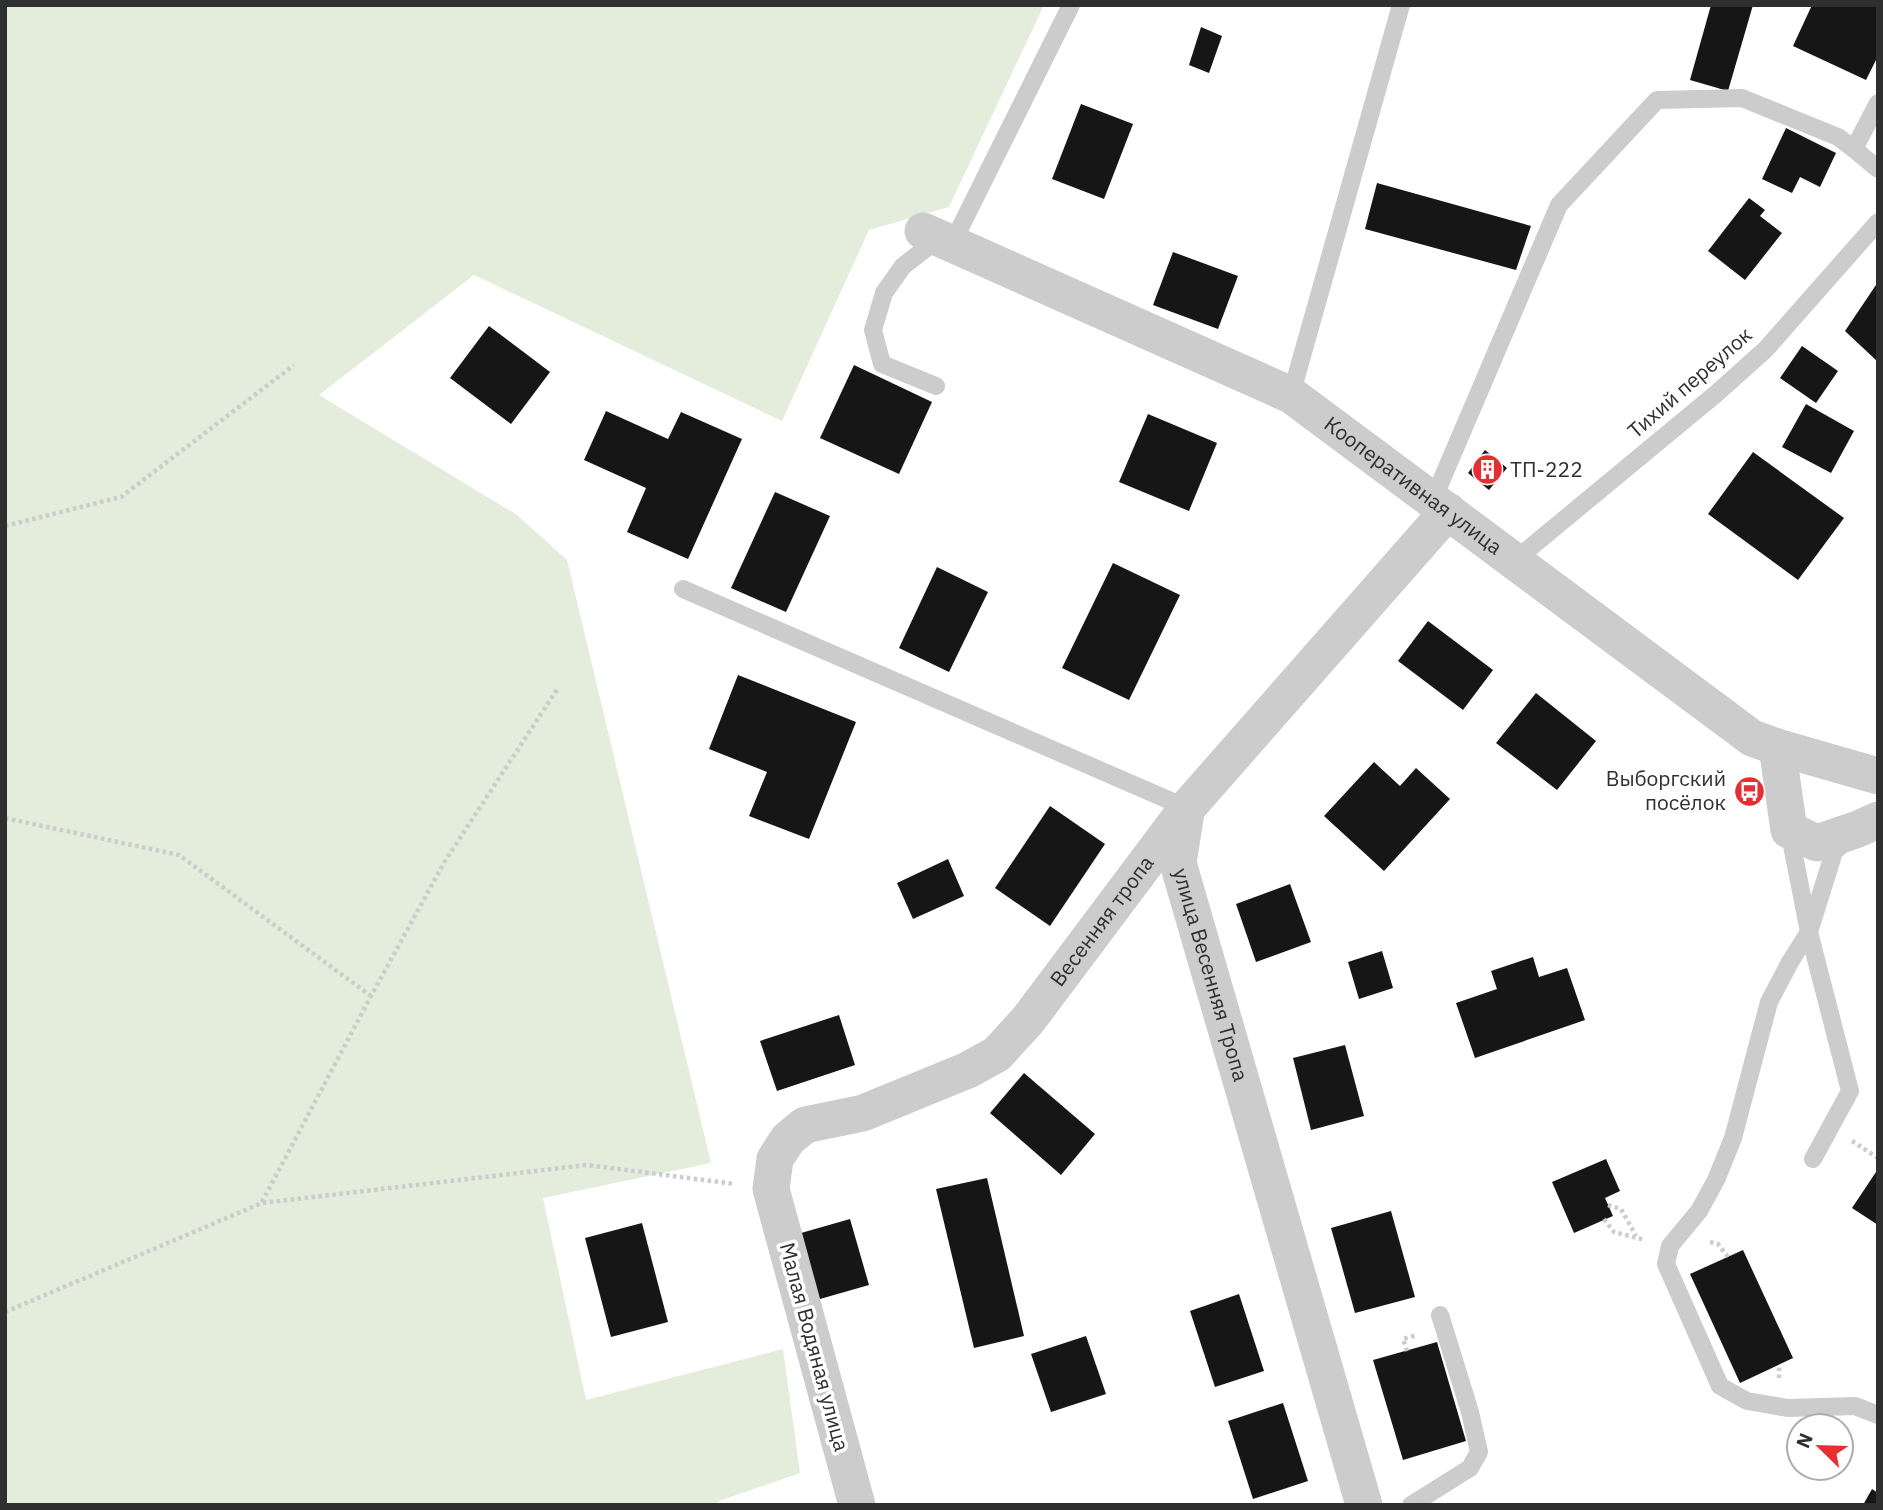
<svg xmlns="http://www.w3.org/2000/svg" width="1883" height="1510" font-family="'IBM Plex Sans',sans-serif">
<style>
.green{fill:#e4ecdc}
.building{fill:#161616}
.lines{fill:none;stroke-linecap:round;stroke-linejoin:round}
.path{stroke:#ccc;stroke-width:4.5;stroke-dasharray:3.5 3.5;stroke-linecap:butt}
.lane{stroke:#ccc;stroke-width:18}
.street{stroke:#ccc;stroke-width:37}
.labels{text-anchor:middle;stroke-width:7;stroke-linejoin:round;paint-order:stroke}
.street-label{font-size:21px;fill:#2f2f2f;stroke:#fff}
.poi-label{font-size:21px;fill:#2f2f2f;stroke:#fff;text-anchor:start}
</style>
<rect width="100%" height="100%" fill="#fff"/>
<!-- green -->
<path class="green" d="M5 5H1044L949 207 869 230 782 421 474 275 319 395 517 515 567 560 711 1163 543 1198 586 1400 783 1349 800 1473 719 1501 716 1505H5Z"/>
<!-- building -->
<g class="building">
<path d="M1711 5H1753L1728 91 1690 80Z"/>
<path d="M1812 5 1878 6V56L1866 80 1793 46Z"/>
<path d="M1201 27 1222 36 1209 73 1189 65Z"/>
<path d="M1081 104 1133 124 1104 199 1052 179Z"/>
<path d="M1786 128 1836 153 1820 187 1800 177 1792 193 1762 179Z"/>
<path d="M1377 183 1531 226 1516 270 1365 229Z"/>
<path d="M1749 198 1765 210 1760 216 1782 233 1745 280 1708 251Z"/>
<path d="M1173 252 1238 276 1218 329 1153 305Z"/>
<path d="M1878 282V362L1845 331Z"/>
<path d="M489 326 550 372 511 424 450 378Z"/>
<path d="M1802 346 1838 371 1816 403 1780 378Z"/>
<path d="M854 365 932 402 899 474 820 438Z"/>
<path d="M1806 404 1854 431 1831 473 1782 447Z"/>
<path d="M606 411 668 439 681 412 742 439 688 559 627 532 646 488 584 460Z"/>
<path d="M1148 414 1217 443 1189 511 1119 482Z"/>
<path d="M1485 450 1507 468 1489 490 1468 473Z"/>
<path d="M1753 452 1844 518 1798 580 1708 514Z"/>
<path d="M775 492 830 516 786 612 731 588Z"/>
<path d="M1113 563 1180 595 1129 700 1062 668Z"/>
<path d="M937 567 988 592 949 672 899 648Z"/>
<path d="M1428 621 1493 670 1463 710 1398 661Z"/>
<path d="M738 675 856 722 809 839 749 816 767 772 709 749Z"/>
<path d="M1536 693 1596 741 1557 790 1496 743Z"/>
<path d="M1374 762 1400 786 1416 768 1450 799 1384 871 1324 816Z"/>
<path d="M1050 806 1105 844 1050 926 995 888Z"/>
<path d="M948 859 964 896 913 919 897 883Z"/>
<path d="M1290 884 1311 942 1256 962 1236 904Z"/>
<path d="M1382 951 1393 988 1359 999 1348 962Z"/>
<path d="M1533 957 1539 977 1567 968 1585 1020 1475 1058 1456 1003 1497 989 1491 971Z"/>
<path d="M839 1015 855 1065 777 1091 760 1041Z"/>
<path d="M1345 1045 1364 1116 1311 1130 1293 1058Z"/>
<path d="M1024 1073 1095 1134 1061 1175 990 1113Z"/>
<path d="M1606 1159 1620 1191 1605 1198 1613 1216 1574 1233 1552 1182Z"/>
<path d="M1878 1169V1225L1852 1208Z"/>
<path d="M987 1178 1024 1336 974 1348 936 1189Z"/>
<path d="M1391 1211 1415 1297 1355 1313 1331 1228Z"/>
<path d="M850 1219 869 1285 813 1301 794 1235Z"/>
<path d="M642 1223 668 1322 611 1337 585 1238Z"/>
<path d="M1743 1250 1793 1358 1740 1383 1690 1274Z"/>
<path d="M1239 1294 1264 1371 1215 1387 1190 1311Z"/>
<path d="M1086 1336 1106 1394 1051 1412 1031 1354Z"/>
<path d="M1437 1342 1466 1441 1403 1460 1373 1360Z"/>
<path d="M1283 1403 1308 1481 1253 1499 1228 1421Z"/>
<path d="M1872 1489 1878 1493V1505H1863Z"/>
</g>
<g class="lines">
<!-- path -->
<g class="path">
<path d="M5 526 121 497 294 365"/>
<path d="M5 818 179 855 371 996"/>
<path d="M1852 1141 1878 1158"/>
<path d="M262 1202 371 996 445 861 558 688"/>
<path d="M1608 1205 1621 1209 1636 1236"/>
<path d="M1604 1219 1614 1232 1645 1240"/>
<path d="M1710 1242 1718 1244 1728 1257"/>
<path d="M5 1312 262 1203 587 1165 735 1184"/>
<path d="M1407 1351 1403 1339 1417 1335"/>
<path d="M1779 1378V1365"/>
</g>
<!-- lane -->
<g class="lane">
<path d="M1878 103 1854 149 1878 169"/>
<path d="M936 386 882 364 873 330 884 293 903 266 929 246 952 244 1071 5"/>
<path d="M1291 395 1401 5"/>
<path d="M1433 500 1559 205 1657 100 1742 98 1838 137 1854 149"/>
<path d="M1514 561 1717 393 1766 349 1878 222"/>
<path d="M683 589 1187 808"/>
<path d="M1789 830 1809 932 1790 962 1769 1002 1733 1138 1716 1180 1699 1211 1670 1246 1666 1264 1720 1386 1747 1401 1788 1408 1855 1406 1878 1415"/>
<path d="M1813 1159 1850 1091 1809 932 1834 852 1847 840"/>
<path d="M1411 1505 1470 1468 1479 1452 1470 1412 1440 1315"/>
</g>
<!-- street -->
<g class="street">
<path id="s1" d="M923 231 1291 395 1752 738 1777 747 1878 776"/>
<path d="M1777 747 1789 830 1817 843 1858 829 1878 820"/>
<path id="s2" d="M1186 812 1178 863 1364 1505"/>
<path id="s3" d="M857 1505 771 1189 775 1159 788 1139 805 1125 863 1113 968 1070 997 1054 1028 1020 1187 808 1448 511"/>
</g>
</g>
<!-- icons -->
<defs>
<symbol id="building-disc" viewBox="-11 -11 22 22"><circle r="9.5" fill="#e72f33" stroke="#fff"/><path d="M-4-6H4V6H1V3H-1V6H-4ZM-2.5-4.3h1.7v1.8h-1.7ZM.8-4.3h1.7v1.8H.8ZM-2.5-1h1.7V.8h-1.7ZM.8-1h1.7V.8H.8Z" fill="#fff"/></symbol>
<symbol id="bus-disc" viewBox="-11 -11 22 22"><circle r="9.5" fill="#e72f33" stroke="#fff"/><path d="M-5-6H5V4H4V6H2V4H-2V6H-4V4H-5ZM-3.5-4V0h7V-4ZM-3.5 1.2v1.5H-2V1.2ZM2 1.2v1.5H3.5V1.2Z" fill="#fff"/></symbol>
</defs>
<g fill-rule="evenodd">
<use href="#building-disc" x="1470" y="452" width="35" height="35"/>
<use href="#bus-disc" x="1732" y="774" width="35" height="35"/>
</g>
<g class="labels">
<!-- street labels -->
<g class="street-label">
<text transform="translate(1690 383) rotate(-41)" y="7">Тихий переулок</text>
<text dy="7" stroke="none"><textPath href="#s1" startOffset="555">Кооперативная улица</textPath></text>
<text dy="7" stroke="none"><textPath href="#s3" startOffset="779">Весенняя тропа</textPath></text>
<text dy="7" stroke="none"><textPath href="#s2" startOffset="168">улица Весенняя Тропа</textPath></text>
<text transform="translate(814 1347) rotate(75)" y="7">Малая Водяная улица</text>
</g>
<!-- poi labels -->
<g class="poi-label">
<text x="1510" y="477">ТП-222</text>
<text x="1726" y="786" text-anchor="end">Выборгский<tspan x="1726" dy="24">посёлок</tspan></text>
</g>
</g>
<!-- border -->
<rect width="1883" height="1510" fill="none" stroke="#2f2f2f" stroke-width="14"/>
<!-- north arrow -->
<g transform="translate(1820 1447) rotate(293)"><circle r="33" fill="#ffffff" stroke="#acacac" stroke-width="2"/>
<path d="M0-5L12 26L0 18L-12 26Z" fill="#e72f33"/>
<text y="-10" font-size="19" font-weight="bold" text-anchor="middle" fill="#2f2f2f">N</text>
</g>
</svg>
